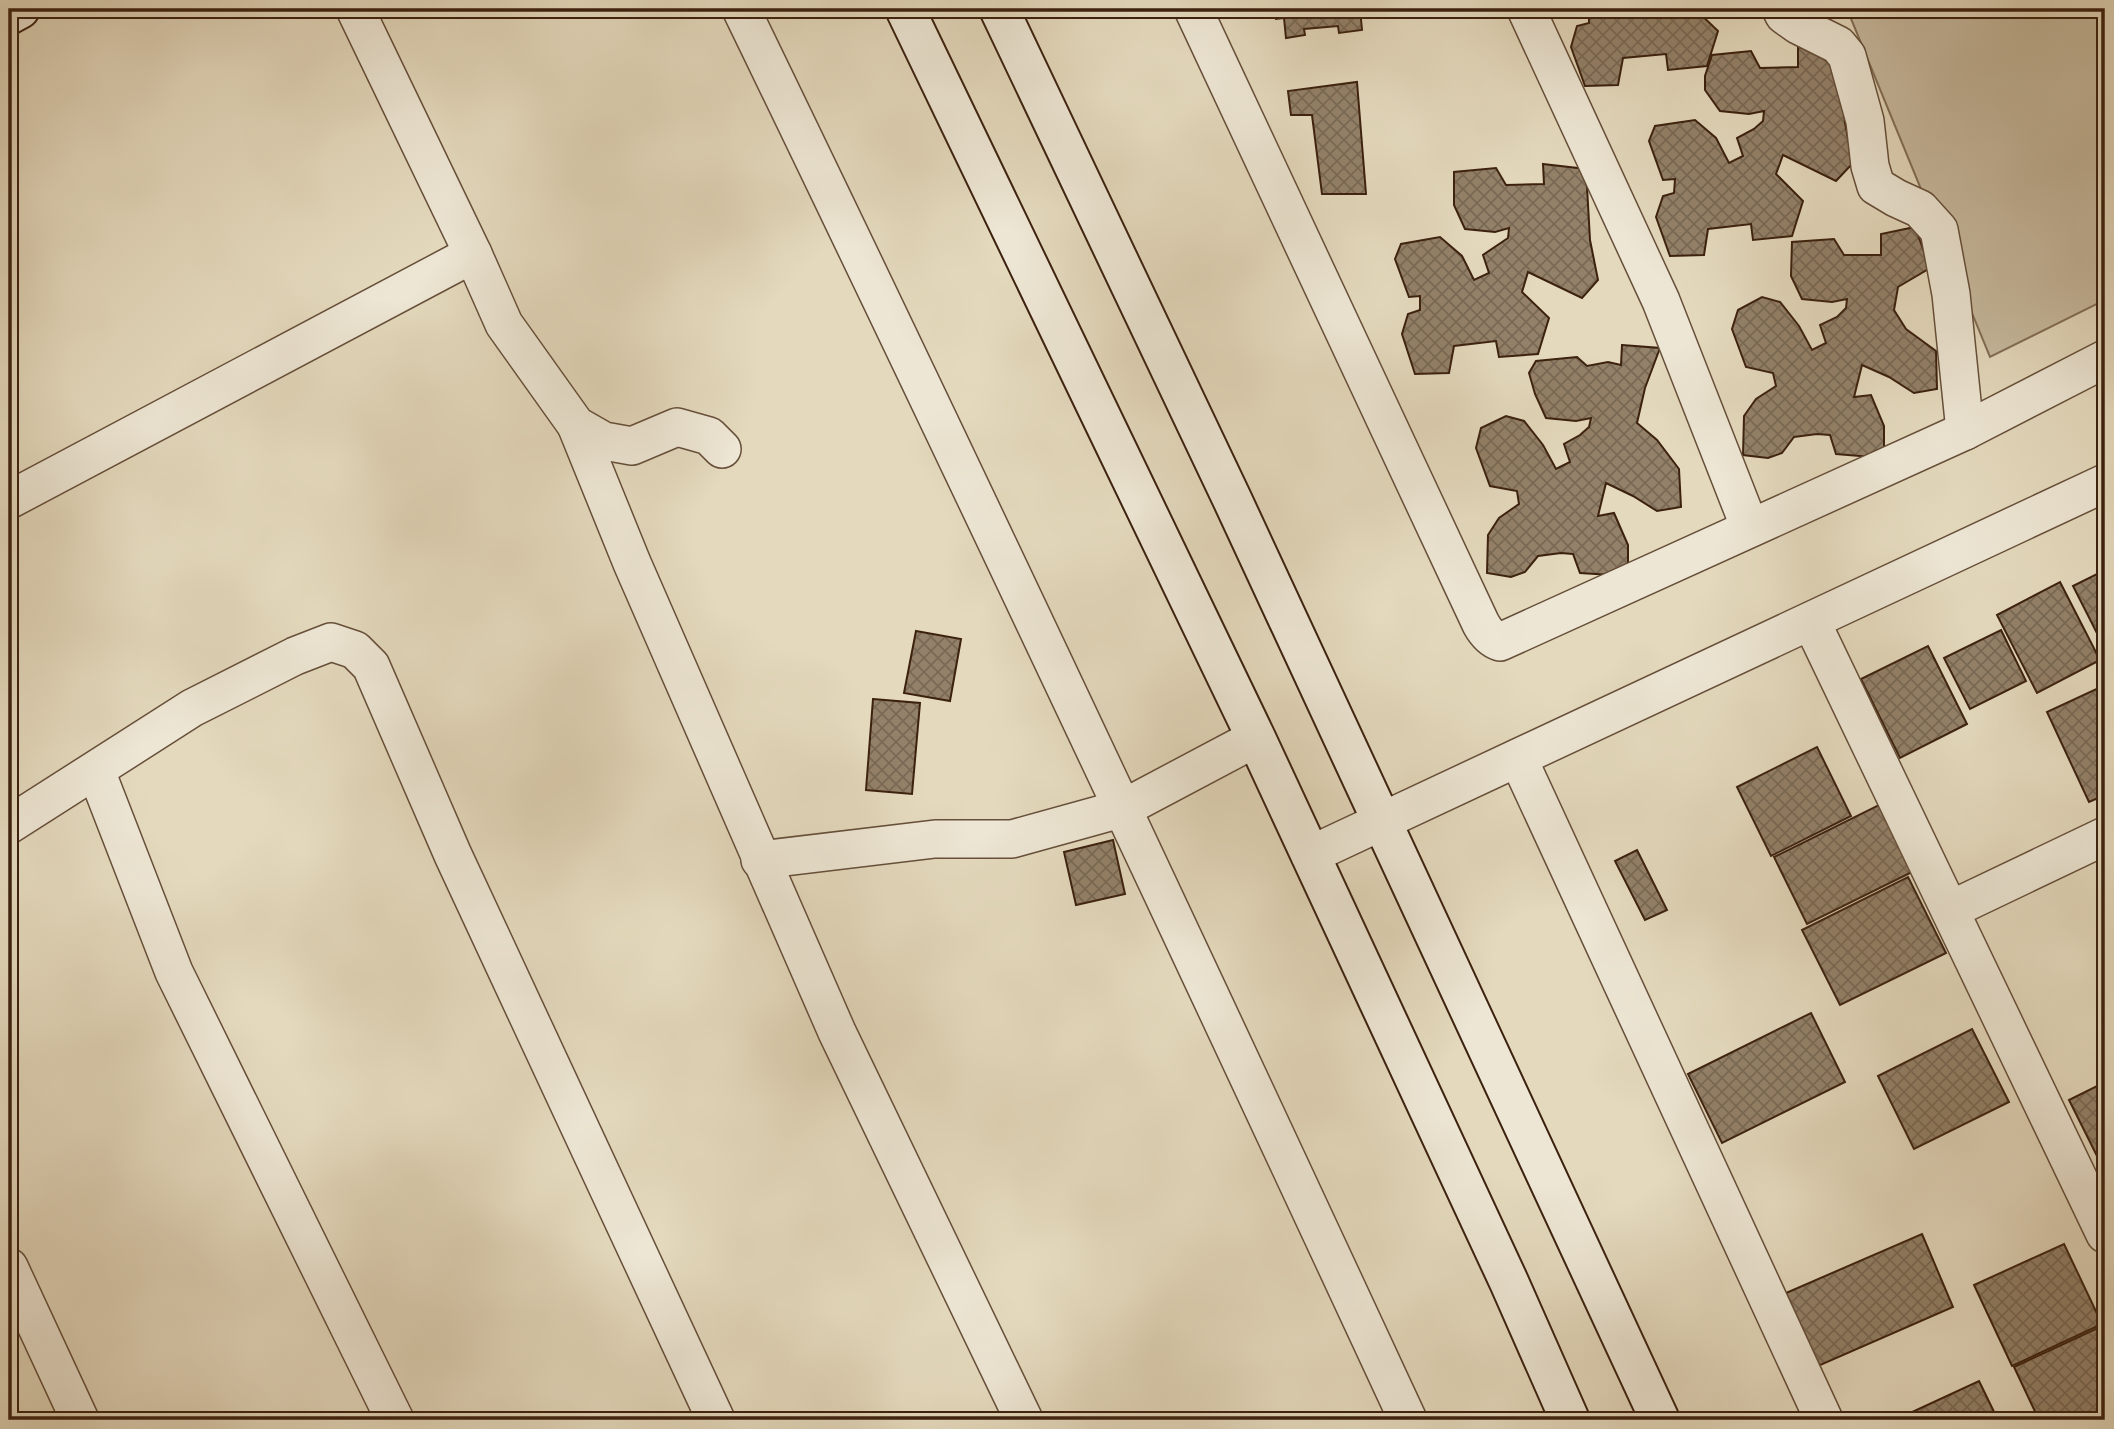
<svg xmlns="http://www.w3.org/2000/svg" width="2114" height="1429" font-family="'IM FELL DW Pica',serif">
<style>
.green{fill:#c7ba9f;stroke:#826e57;stroke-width:2}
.building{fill:url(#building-cross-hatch);stroke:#3c210f;stroke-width:2}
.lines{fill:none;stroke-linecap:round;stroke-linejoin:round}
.minor-casing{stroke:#664f3a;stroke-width:40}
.secondary-casing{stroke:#3c210f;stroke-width:42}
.minor{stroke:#ede6d4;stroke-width:37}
.secondary{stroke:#ede6d4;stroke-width:38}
</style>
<defs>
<pattern id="building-cross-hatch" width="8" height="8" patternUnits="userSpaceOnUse" patternTransform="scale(1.75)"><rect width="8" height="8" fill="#938169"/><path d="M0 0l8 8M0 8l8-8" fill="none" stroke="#796955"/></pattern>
</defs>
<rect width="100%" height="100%" fill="#e4d9bd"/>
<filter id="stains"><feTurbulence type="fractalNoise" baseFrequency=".00286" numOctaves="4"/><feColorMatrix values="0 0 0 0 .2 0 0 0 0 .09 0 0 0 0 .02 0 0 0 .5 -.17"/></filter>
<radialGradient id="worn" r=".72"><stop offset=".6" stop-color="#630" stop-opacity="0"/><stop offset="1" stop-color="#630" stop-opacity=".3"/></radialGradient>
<!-- green -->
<path class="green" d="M1847 9H2105V300L1990 357Z"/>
<!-- building -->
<g class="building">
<path d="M1275 9H1360L1362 30 1339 33 1338 26 1304 29 1305 35 1286 38 1284 18 1276 19Z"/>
<path d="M1589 9H1695L1718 31 1707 66 1668 70 1666 54 1623 58 1618 85 1585 86 1571 47 1577 26 1589 23Z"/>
<path d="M1798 47 1840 51 1845 123 1853 163 1836 181 1783 155 1776 174 1803 201 1792 236 1753 240 1751 224 1708 229 1704 255 1670 256 1656 217 1663 196 1674 193 1675 179 1663 180 1649 141 1655 126 1695 120 1716 138 1729 163 1743 156 1737 138 1754 129 1763 121 1764 111 1749 114 1720 111 1705 90V76L1712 55 1751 51 1760 68 1798 67Z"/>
<path d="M1357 82 1366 194H1322L1312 115H1291L1288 91Z"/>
<path d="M1543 164 1586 169 1590 240 1598 280 1582 298 1528 272 1522 292 1549 318 1538 354 1499 357 1496 341 1454 346 1449 373 1415 374 1402 334 1408 314 1420 310V296L1409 297 1395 259 1401 244 1440 237 1462 256 1474 280 1489 273 1483 255 1508 238 1509 228 1495 232 1465 229 1454 205V172L1496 168 1506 185 1544 184Z"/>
<path d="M1915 227 1930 268 1898 287 1894 310 1906 329 1936 351 1937 389 1914 393 1889 377 1862 365 1854 397 1871 395 1884 426V458L1836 454 1830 435 1817 434 1794 437 1782 453 1768 458 1743 455 1744 416 1756 399 1776 386 1773 373 1746 367 1732 329 1738 310 1762 297 1780 302 1799 326 1812 350 1826 343 1820 325 1837 317 1846 308 1847 299 1832 302 1802 299 1791 276 1792 242 1834 239 1844 255H1881V234Z"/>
<path d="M1622 345 1660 348 1645 388 1637 423 1657 440 1679 469 1681 507 1657 511 1633 496 1606 483 1598 516 1614 513 1628 545V576L1580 573 1573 554 1561 553 1538 556 1525 572 1511 577 1487 573 1488 535 1499 518 1519 504 1517 491 1490 486 1476 448 1481 428 1506 416 1524 421 1543 445 1556 469 1570 462 1564 444 1580 435 1589 427 1591 418 1576 421 1546 418 1535 394 1529 373 1536 361 1577 357 1587 366 1608 362 1621 365Z"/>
<path d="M2105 570V649L2073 586Z"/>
<path d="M2060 582 2100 660 2037 693 1997 615Z"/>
<path d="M2001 630 2026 681 1970 709 1944 658Z"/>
<path d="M916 631 961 639 950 701 904 693Z"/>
<path d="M1928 646 1967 724 1900 758 1861 679Z"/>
<path d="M2105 685V795L2089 802 2047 712Z"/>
<path d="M873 699 920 703 912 794 866 790Z"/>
<path d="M1817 747 1851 816 1771 856 1737 787Z"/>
<path d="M1879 805 1912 872 1807 924 1774 857Z"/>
<path d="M1113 840 1125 894 1076 905 1064 852Z"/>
<path d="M1637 850 1667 910 1645 920 1615 861Z"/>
<path d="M1908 877 1946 953 1840 1005 1802 930Z"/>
<path d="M1811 1013 1845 1082 1722 1143 1688 1074Z"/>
<path d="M1972 1029 2009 1102 1914 1149 1878 1076Z"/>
<path d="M2105 1082V1172L2069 1100Z"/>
<path d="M1922 1234 1953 1307 1818 1366 1786 1293Z"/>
<path d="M2064 1244 2102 1324 2012 1366 1974 1285Z"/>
<path d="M2100 1327 2105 1337V1413L2090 1420H2039L2014 1367Z"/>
<path d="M1979 1381 1998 1420H1895Z"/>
</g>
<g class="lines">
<defs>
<g id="minor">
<path d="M355 9 473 254 504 324 576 425 604 441 632 446 677 427 709 436 722 449"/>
<path d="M741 9C968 477 1189 948 1408 1420"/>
<path d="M1193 9 1481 624C1486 633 1491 639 1500 642L1965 431 2105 359"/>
<path d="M1526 9 1661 301 1750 528"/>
<path d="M1781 9 1784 15 1798 25 1838 45 1847 56 1865 121 1870 166 1876 186 1896 198 1920 209 1939 230 1951 294 1965 431"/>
<path d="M576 425 632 563 837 1032 1024 1420"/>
<path d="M9 500 473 254"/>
<path d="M1811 621 2105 1234"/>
<path d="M1518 758 1824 1420"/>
<path d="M96 771 174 972 395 1420"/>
<path d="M9 825 192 708 295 656 331 642 355 650 371 666 453 855 716 1420"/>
<path d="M1310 855 2105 483"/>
<path d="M760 860 935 839H1012L1124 808 1256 738"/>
<path d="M1950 910 2105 836"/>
<path d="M9 1267 80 1420"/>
</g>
<g id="secondary">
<path d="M905 9 1256 738 1509 1282 1570 1420"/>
<path d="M999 9 1232 499 1660 1420"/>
<path d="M9 15 20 9"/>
</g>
</defs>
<!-- minor casing -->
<use href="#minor" class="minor-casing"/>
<!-- secondary casing -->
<use href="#secondary" class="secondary-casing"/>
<!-- minor -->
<use href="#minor" class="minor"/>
<!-- secondary -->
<use href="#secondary" class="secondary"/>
</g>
<!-- margin -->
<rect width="2114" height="1429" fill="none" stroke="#e4d9bd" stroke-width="35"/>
<rect x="10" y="10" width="2093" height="1408" fill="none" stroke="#3c210f" stroke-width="3.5"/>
<rect x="18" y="18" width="2079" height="1394" fill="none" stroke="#3c210f" stroke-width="2"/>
<rect width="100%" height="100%" filter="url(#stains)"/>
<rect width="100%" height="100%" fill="url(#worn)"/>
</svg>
